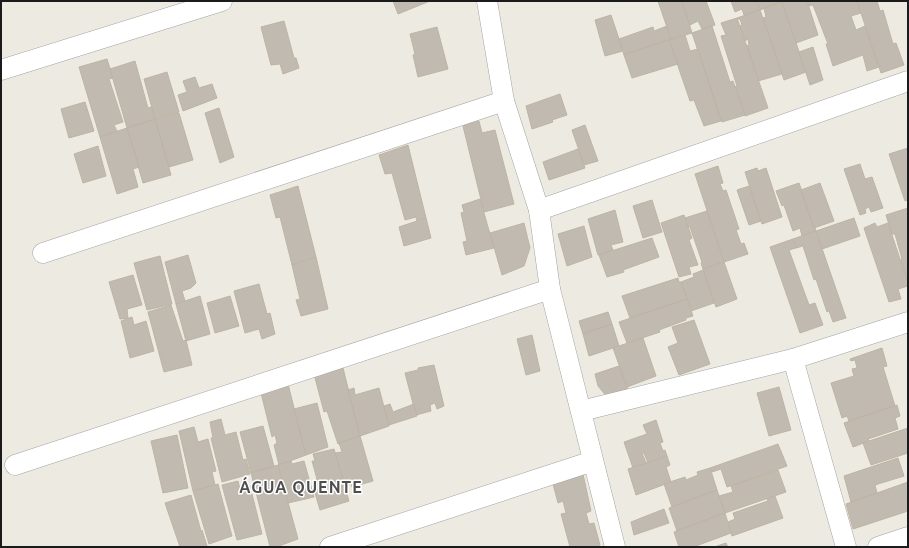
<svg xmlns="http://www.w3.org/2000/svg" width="909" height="548" font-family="Ubuntu,sans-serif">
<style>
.building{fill:#c1bab0;stroke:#beb4a3}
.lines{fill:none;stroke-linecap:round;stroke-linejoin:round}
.minor-casing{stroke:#a2a2a2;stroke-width:21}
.minor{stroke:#fff;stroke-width:20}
.labels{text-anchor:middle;stroke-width:3;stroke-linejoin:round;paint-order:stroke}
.district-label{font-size:16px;font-weight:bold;letter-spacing:1px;fill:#4e4e4e;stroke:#fff}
</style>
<rect width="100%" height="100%" fill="#edebe1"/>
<!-- building -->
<g class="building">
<path d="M393 1H430L398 14Z"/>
<path d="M658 1H682L692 33 671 39Z"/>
<path d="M682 1H706L715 25 702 29 698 21 690 25Z"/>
<path d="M731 1H757L760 10 744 15 742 9 735 12Z"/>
<path d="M757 1H782V2L760 10Z"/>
<path d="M786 1H807L818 35 796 43 782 2Z"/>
<path d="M807 1H857L861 13 851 16 856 30 865 26 879 67 867 71 863 55 833 66 826 44H828L813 5 809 6Z"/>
<path d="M857 1H877L880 11 883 10 893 44 896 43 904 65 881 73Z"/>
<path d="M782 2 806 72 784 80 763 18 766 17 764 8Z"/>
<path d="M760 10 782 74 758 81 747 46 749 45 748 39 745 41 740 26 742 25 740 19H737V18Z"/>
<path d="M611 15 623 51 605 56 595 20Z"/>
<path d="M737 18 768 108 745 116 735 87 737 86 721 36 726 35 721 23Z"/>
<path d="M284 21 294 58H296L299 68 283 74 280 64 271 65 261 27Z"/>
<path d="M667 26 671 39 624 55 619 39 653 27 654 31Z"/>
<path d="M712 26 730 82 733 81 745 115 722 122 692 33Z"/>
<path d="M437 27 448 69 418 77 413 55 415 54 410 34Z"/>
<path d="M685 35 690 51 698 49 721 121 704 126 694 100 690 101 669 40Z"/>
<path d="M669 40 678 64 632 78 624 55Z"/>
<path d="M813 47 823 80 810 85 799 52Z"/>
<path d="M107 59 113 78 109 79 123 122 114 125 117 131 100 137 79 67Z"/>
<path d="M135 61 148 108 151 107 155 119 127 128 110 69Z"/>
<path d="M167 72 179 112 155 119 144 79Z"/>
<path d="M195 77 199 88 212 84 217 98 183 111 178 95 187 92 183 81Z"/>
<path d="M560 94 567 115 552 120 553 122 532 129 526 106Z"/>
<path d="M85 102 94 131 69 138 61 109Z"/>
<path d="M219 108 234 157 220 163 205 113Z"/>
<path d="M179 113 193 160 169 167 155 120Z"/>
<path d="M155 119 171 175 143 183 127 128Z"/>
<path d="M479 121 482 133 495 130 514 204 484 212 463 126Z"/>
<path d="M585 125 598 161 584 165 572 130Z"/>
<path d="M127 128 139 167 133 169 138 187 117 194 100 137Z"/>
<path d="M408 145 426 218 417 221 416 217 405 220 392 173 385 174 379 155Z"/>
<path d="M98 146 106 176 83 183 74 154Z"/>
<path d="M908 148V200L905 201 889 154Z"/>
<path d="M578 149 585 168 549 180 543 162Z"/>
<path d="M860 164 865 179 872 177 883 208 871 212 869 207 865 209 866 213 860 215 844 169Z"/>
<path d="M718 166 723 183 720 184 723 191 726 190 739 229 736 230 741 244 744 243 748 254 724 262 695 174Z"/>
<path d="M757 168 758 171 766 168 782 217 762 224 745 172Z"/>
<path d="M799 183 816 231 802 236 800 228 793 231 784 205 782 206 776 191Z"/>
<path d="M820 183 834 221 814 228 801 190Z"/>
<path d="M298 186 316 257 292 265 280 217 276 218 270 195Z"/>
<path d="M749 186 761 221 749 225 737 190Z"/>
<path d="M480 199 494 248 466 255 463 242 467 241 461 213 464 212 462 205Z"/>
<path d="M652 200 662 232 643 238 633 206Z"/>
<path d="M908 208V279H907L901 260 902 259 895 234H892L886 215Z"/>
<path d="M615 210 623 242 611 245 613 250 598 255 588 219Z"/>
<path d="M707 211 724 262 703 269 701 263 702 262 690 227H688L685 218Z"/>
<path d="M684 215 692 238 689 240 698 265 689 267 691 274 679 277 661 223Z"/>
<path d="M426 218 431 238 404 246 399 227Z"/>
<path d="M854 218 860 236 822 249 816 231Z"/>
<path d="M524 223 530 248 524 266 502 275 490 233Z"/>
<path d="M875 223 877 227 888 223 908 283V286L898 289 901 299 889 302 864 228Z"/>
<path d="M584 226 592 257 567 266 558 234Z"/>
<path d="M816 231 846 318 833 322 829 311 827 312 816 279 814 280 803 246 796 248 793 239Z"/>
<path d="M652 238 659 257 623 270 624 272 607 277 599 255Z"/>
<path d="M793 239 796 248 789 250 809 305 815 303 823 325 800 333 770 247Z"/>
<path d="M188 255 196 283 191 288 182 291 185 301 176 304 165 262Z"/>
<path d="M160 256 172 304 147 310 134 263Z"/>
<path d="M316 257 328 309 301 316 296 300 300 299 292 265Z"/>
<path d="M724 262 737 299 716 307 703 269Z"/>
<path d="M703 270 714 303 691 311 681 282 694 277 693 274Z"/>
<path d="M133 275 142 305 127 309 128 318 120 319 109 282Z"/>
<path d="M678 278 679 282H681L687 299 630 318 622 296Z"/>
<path d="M259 284 267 314 270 313 275 334 262 339 259 329 245 333 234 291Z"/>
<path d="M200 296 210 334 186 341 176 304Z"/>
<path d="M230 296 239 326 215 333 207 303Z"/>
<path d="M687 299 693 316 686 318V320L659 330 660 332 627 343 619 322Z"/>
<path d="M171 305 183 341 186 340 192 365 164 372 148 312Z"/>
<path d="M608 312 612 324 583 334 579 321Z"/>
<path d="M132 317 134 325 146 321 154 351 130 358 121 321Z"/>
<path d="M694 320 710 364 679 375 668 347 678 343 672 327Z"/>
<path d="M612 324 619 346 589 356 583 334Z"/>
<path d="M532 335 540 371 526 375 517 339Z"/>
<path d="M643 338 656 376 627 387 613 348Z"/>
<path d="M882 348 887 366 883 367 895 406 849 421 847 416 842 418 831 383 854 376 852 369 857 368 855 360 851 361 850 359Z"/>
<path d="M342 364 360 436 338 444 327 411 324 412 314 374Z"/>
<path d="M434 365 444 406 437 409 435 403 430 405 431 411 416 415 405 373 418 370V368Z"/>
<path d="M619 366 628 390 607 397 598 386 595 374Z"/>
<path d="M288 384 306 455 279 465 274 445 277 443 275 435 272 437 261 393Z"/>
<path d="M779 387 791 430 769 436 757 393Z"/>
<path d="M354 388 355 395 379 388 389 426 360 436 348 390Z"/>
<path d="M317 403 328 447 306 455 294 409Z"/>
<path d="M390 404 393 412 414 404 417 416 389 425 384 406Z"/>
<path d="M897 405 900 416 895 418 898 429 868 439 869 441 853 447 844 423Z"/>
<path d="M221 419 225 435 236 432 243 460 246 459 250 474 222 482 211 438H213L210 422Z"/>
<path d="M656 420 663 442 660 443 663 451 665 450 667 456 648 463 644 453H642L646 463 633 468 624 442 647 434 643 425Z"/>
<path d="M263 426 274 466 251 473 240 432Z"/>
<path d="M194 427 198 442 208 439 216 471 212 472 215 485 193 491 179 431Z"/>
<path d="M908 428V453L871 465 863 443Z"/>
<path d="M177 435 188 488 163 493 151 441Z"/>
<path d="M360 436 373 481 352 487 351 484 344 486 335 453 342 452 339 443Z"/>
<path d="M778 444 787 466 727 487 721 469 712 472 710 468Z"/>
<path d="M334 449 349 501 320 510 315 493 318 492 314 481 317 479 312 461H315L313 454Z"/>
<path d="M667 456 670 465 666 467 671 482 636 495 628 469Z"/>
<path d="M898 458 904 476 875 485 877 493 851 502 844 476Z"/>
<path d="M291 461 292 464 304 461 314 497 288 503 278 465Z"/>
<path d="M278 465 298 539 276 547H270L251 473Z"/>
<path d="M710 468 717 490 672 507 664 484 685 477 686 480 698 475 697 472Z"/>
<path d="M778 470 786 492 725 513 719 496 733 492 731 486Z"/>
<path d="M583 474 591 511 586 513 589 524 594 523 600 545 595 547H570L561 514 566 513 563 501 558 503 553 484Z"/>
<path d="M238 481 240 489 250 486 262 534 237 540 222 485Z"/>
<path d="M908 482V496H907L908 511 853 529 846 504Z"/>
<path d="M218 484 232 536 209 544 193 491Z"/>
<path d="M717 490 725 513 677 531 669 508Z"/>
<path d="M191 495 201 531 202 530 207 546 203 547H180L165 503Z"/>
<path d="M775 496 783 518 732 536 728 522 735 519 733 513 768 501 767 499Z"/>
<path d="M664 509 669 523 634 535 631 522Z"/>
<path d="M725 513 731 533 696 546V547H679L674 532Z"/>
<path d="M726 543 728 547H716L717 546Z"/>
</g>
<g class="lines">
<defs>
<g id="minor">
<path d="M487 1 504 101 539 210 550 289 615 547"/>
<path d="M1 70 222 1"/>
<path d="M539 210 908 81"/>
<path d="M43 253 504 101"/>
<path d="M793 359 846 547"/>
<path d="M581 411 793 359 908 322"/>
<path d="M15 465 550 289"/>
<path d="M330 547 593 461"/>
<path d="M878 547 908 537"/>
</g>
</defs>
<!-- minor casing -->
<use href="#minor" class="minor-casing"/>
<!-- minor -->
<use href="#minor" class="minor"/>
</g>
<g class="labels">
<!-- district labels -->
<g class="district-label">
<text x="301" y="493">ÁGUA QUENTE</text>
</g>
</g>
<!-- border -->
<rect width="909" height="548" fill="none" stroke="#1b1b1b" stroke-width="4"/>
</svg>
